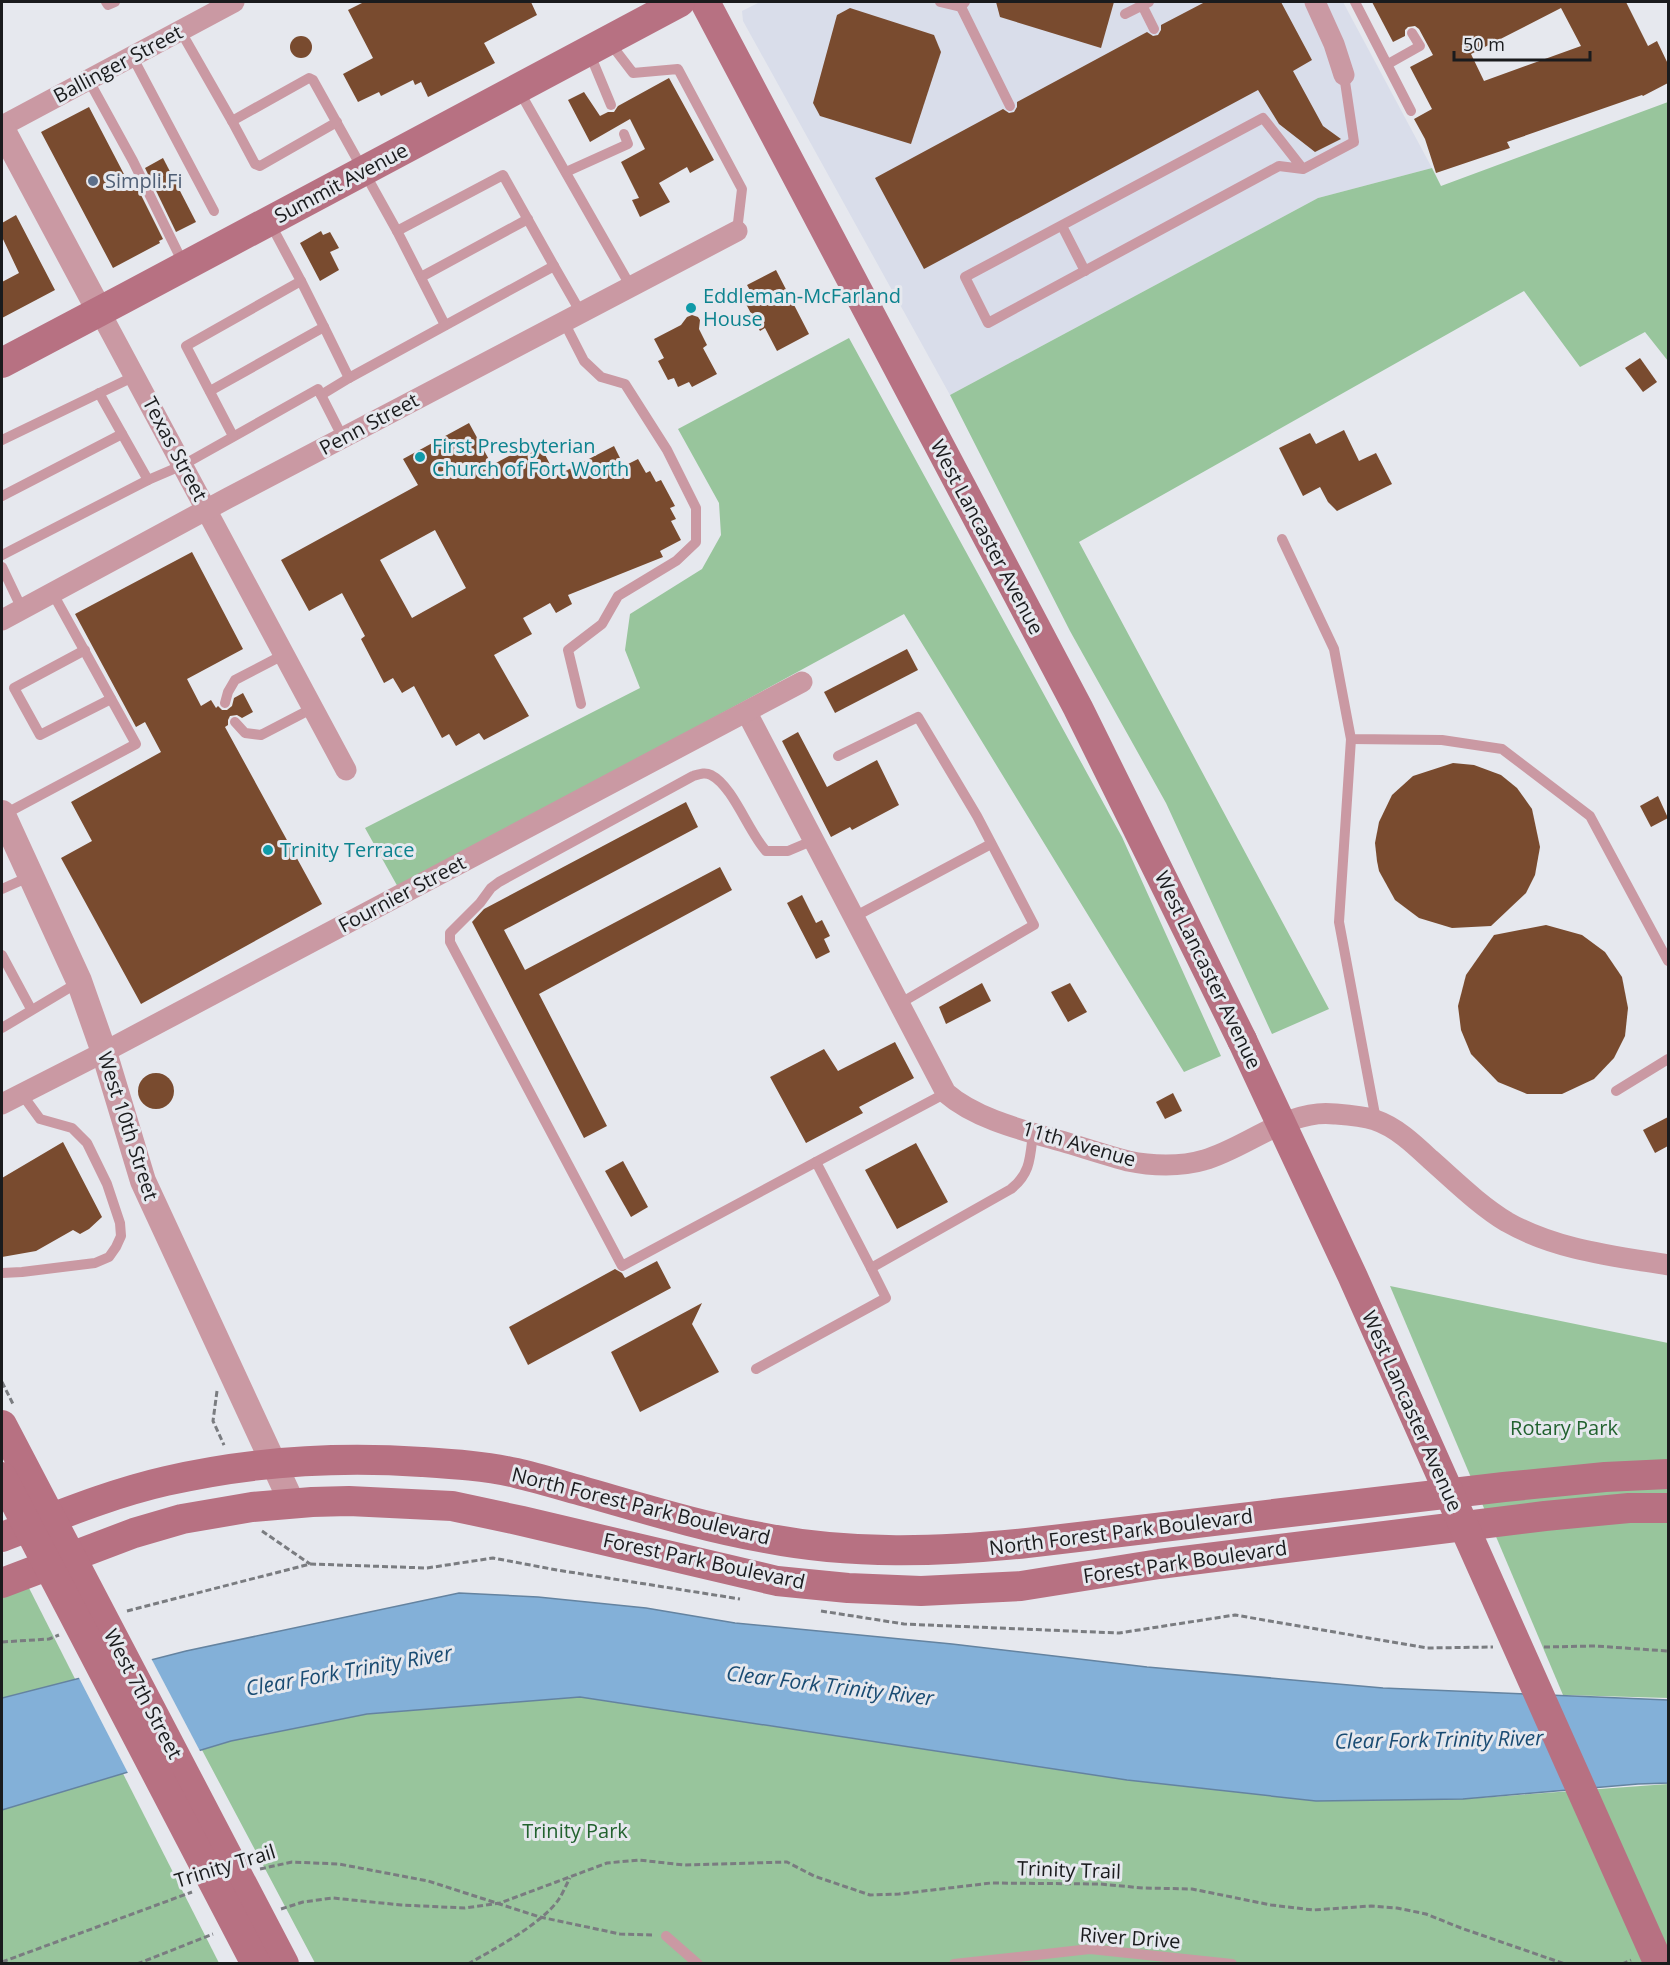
<svg xmlns="http://www.w3.org/2000/svg" width="1670" height="1965" font-family="'Open Sans',sans-serif">
<style>
.built{fill:#d9ddea}
.green{fill:#98c59c}
.water{fill:#83b0d8;stroke:#6483a0;stroke-width:1.5}
.pier{fill:#e6e8ee}
.building{fill:#794b2f;fill-rule:evenodd}
.lines{fill:none;stroke-linecap:round;stroke-linejoin:round}
.path{stroke:#7a7c80;stroke-width:3;stroke-dasharray:6 3;stroke-linecap:butt}
.service{stroke:#ca99a3;stroke-width:10}
.minor{stroke:#ca99a3;stroke-width:21}
.tertiary{stroke:#ca99a3;stroke-width:26}
.secondary{stroke:#b77182;stroke-width:30}
.path-bridge{stroke:#7a7c80;stroke-width:3;stroke-dasharray:6 3;stroke-linecap:butt}
.secondary-bridge{stroke:#b77182;stroke-width:30}
.service-dot{fill:#5c6f8a;stroke:#e6e8ee;stroke-width:2}
.culture-dot{fill:#0f9aa8;stroke:#e6e8ee;stroke-width:2}
.labels{text-anchor:middle;stroke-width:6;stroke-linejoin:round;paint-order:stroke}
.street-label{font-size:20px;fill:#1a1b1d;stroke:#e6e8ee}
.service-label{font-size:20px;fill:#4e5e75;stroke:#e6e8ee;text-anchor:start}
.culture-label{font-size:20px;fill:#0d838f;stroke:#e6e8ee;text-anchor:start}
.park-label{font-size:20px;fill:#22622f;stroke:#e6e8ee}
.water-label{font-size:21px;font-style:italic;fill:#1a4c73;stroke:#e6e8ee}
</style>
<rect width="100%" height="100%" fill="#e6e8ee"/>
<!-- built -->
<path class="built" d="M760 2H1343L1432 168 1318 198 950 395 743 21 742 11Z"/>
<!-- green -->
<g class="green">
<path d="M1668 102V361L1645 332 1580 367 1524 291 1079 542 1329 1009 1272 1034 1166 803 1070 631 950 395 1318 198 1432 168 1441 186Z"/>
<path d="M849 338 1122 837 1221 1056 1184 1072 904 614 399 889 365 828 640 688 625 650 630 614 702 569 721 535 719 503 678 429Z"/>
<path d="M1390 1286 1668 1343V1698L1563 1695Z"/>
<path d="M29 1588 219 1963H2V1597Z"/>
<path d="M580 1697 1127 1780 1316 1801 1463 1799 1668 1784V1963H315L202 1750 231 1741 367 1714Z"/>
</g>
<!-- water -->
<path class="water" d="M459 1593 538 1597 646 1608 735 1623 952 1644 1147 1667 1383 1688 1668 1700V1783L1638 1784 1463 1799 1316 1801 1127 1780 580 1697 367 1714 231 1741 2 1810V1698L186 1651Z"/>
<!-- pier -->
<path class="pier" d="M151 1658 201 1753 129 1775 78 1676Z"/>
<!-- building -->
<g class="building">
<path d="M364 2H531L537 15 484 43 495 63 428 97 421 82 415 85 413 80 381 96 379 92 358 102 343 74 373 58 348 10Z"/>
<path d="M996 2H1114L1101 48 1000 17Z"/>
<path d="M1205 2H1281L1312 60 1293 71 1323 126 1341 139 1315 152 1279 124 1258 90 924 269 875 178 1003 109 1009 113 1014 112 1017 107V102L1147 32 1153 36 1158 35 1161 30V25Z"/>
<path d="M1372 2H1626L1648 46 1657 41 1668 64V83L1643 96 1642 95 1507 142 1510 148 1436 173 1425 139 1414 119 1432 109 1410 67 1433 55 1419 29 1415 26 1408 27 1405 30V36L1393 42ZM1561 8 1581 46 1484 81 1471 54Z"/>
<path d="M850 8 934 35 941 52 911 144 820 116 813 103 837 15Z"/>
<circle cx="301" cy="47" r="11"/>
<path d="M669 78 714 160 690 173 687 167 659 183 670 202 640 217 632 200 639 198 621 162 645 149 630 119 590 142 568 100 584 92 600 116 608 112H614L618 106Z"/>
<path d="M89 107 126 178 131 175 163 239 159 241 160 243 113 268 41 132Z"/>
<path d="M163 158 196 222 176 232 145 168Z"/>
<path d="M16 215 55 290 2 318V282L19 273 2 237V223Z"/>
<path d="M321 231 323 235 330 232 339 248 330 252 339 270 320 281 300 243Z"/>
<path d="M776 270 809 334 777 351 765 328 760 331 743 298 752 294 747 285Z"/>
<path d="M692 315 698 317 700 320 699 329 707 345 703 348 717 374 692 387 689 382 678 387 674 378 668 380 658 361 664 358 654 339 681 325 687 317Z"/>
<path d="M1640 358 1657 382 1643 392 1625 368Z"/>
<path d="M469 423 492 465 538 441 556 476 614 446 624 466 638 459 646 473 650 471 656 482 661 480 675 506 670 508 676 519 671 521 681 540 660 551 663 557 568 595 572 604 556 613 550 603 523 618 532 634 494 655 529 716 484 740 479 733 456 746 449 734 442 738 414 686 402 693 393 678 384 683 361 639 365 636 342 593 309 611 281 560 418 485 403 459ZM435 530 466 588 412 618 380 560Z"/>
<path d="M1344 430 1359 461 1376 453 1392 484 1337 511 1328 502 1320 487 1303 496 1279 448 1310 433 1316 444Z"/>
<path d="M192 552 243 649 187 679 201 706 211 700 216 708 218 706 222 710H227L232 706 234 698 243 693 253 712 242 718 237 715 230 716 228 720V725L225 727 322 904 141 1004 61 858 92 841 71 802 161 752 145 722 136 727 75 614Z"/>
<path d="M907 649 918 670 835 713 824 692Z"/>
<path d="M798 732 827 787 877 760 899 805 852 830 850 827 831 837 782 741Z"/>
<path d="M1453 763 1474 765 1501 775 1517 788 1532 809 1540 847 1535 875 1526 893 1491 926 1452 928 1419 918 1395 900 1379 871 1377 861 1375 843 1379 822 1392 795 1413 776Z"/>
<path d="M1658 796 1668 818 1651 827 1640 806Z"/>
<path d="M686 802 698 827 504 930 525 970 720 867 732 890 539 994 607 1126 584 1138 472 922 484 909Z"/>
<path d="M802 895 816 923 822 920 830 936 824 939 830 952 816 959 787 903Z"/>
<path d="M1546 925 1582 935 1605 952 1622 977 1628 1008 1625 1036 1614 1058 1594 1079 1562 1094H1527L1498 1082 1471 1054 1461 1030 1458 1006 1466 975 1494 935Z"/>
<path d="M982 983 991 1001 946 1024 939 1007Z"/>
<path d="M1070 983 1087 1012 1068 1022 1051 992Z"/>
<path d="M895 1042 914 1078 859 1107 863 1113 806 1143 770 1077 824 1049 838 1071Z"/>
<circle cx="156" cy="1091" r="18"/>
<path d="M1173 1093 1182 1111 1165 1119 1156 1102Z"/>
<path d="M1668 1117V1146L1655 1153 1643 1130Z"/>
<path d="M63 1142 102 1217 89 1229 80 1234 73 1230 36 1251 2 1257V1178Z"/>
<path d="M916 1143 948 1202 897 1229 865 1170Z"/>
<path d="M623 1161 648 1207 631 1217 605 1171Z"/>
<path d="M657 1261 671 1288 528 1365 509 1327 615 1269 622 1273 625 1278Z"/>
<path d="M702 1303 692 1324 719 1372 640 1412 611 1352Z"/>
</g>
<g class="lines">
<!-- path -->
<g class="path">
<path d="M217 1391 213 1421 224 1445"/>
<path d="M262 1531 310 1564"/>
<path d="M127 1611 310 1564 427 1568 493 1558 557 1570 740 1599"/>
<path d="M821 1611 904 1624 1119 1633 1235 1615 1427 1648 1493 1647"/>
<path d="M2 1642 49 1639 59 1635"/>
<path d="M1544 1647 1595 1646 1668 1651"/>
<path d="M260 1869 292 1862 339 1864 428 1881 540 1917 620 1934 652 1935"/>
<path d="M281 1909 303 1902 333 1898 401 1905 465 1908 500 1903 607 1863 639 1860 684 1865 787 1862 814 1876 870 1895 899 1894 991 1883 1100 1884 1143 1888 1192 1889 1271 1905 1313 1910 1371 1906 1397 1908 1426 1914 1461 1928 1565 1964"/>
<path d="M2 1962 192 1892"/>
<path d="M137 1964 213 1934"/>
<path d="M468 1964C494 1949 542 1924 559 1899 563 1893 566 1885 570 1878"/>
<path d="M1622 1964 1631 1960"/>
</g>
<!-- service -->
<g class="service">
<path d="M106 2 108 5 115 2"/>
<path d="M940 2 961 7 965 2"/>
<path d="M1355 2 1411 111"/>
<path d="M1142 5 1154 29"/>
<path d="M961 7 1010 106"/>
<path d="M1125 14 1149 2"/>
<path d="M180 30 232 121 309 78 313 80 397 231 503 175 554 266"/>
<path d="M610 43 633 73 678 69 742 189 737 231"/>
<path d="M589 52 611 105"/>
<path d="M132 56 214 211"/>
<path d="M1388 64 1420 46 1412 33"/>
<path d="M88 79 133 161 183 263"/>
<path d="M518 89 631 287"/>
<path d="M232 121 255 164 260 166 337 122"/>
<path d="M1303 169 1263 118 965 277 988 323 1279 166 1303 169 1354 142 1344 75"/>
<path d="M566 172 628 144 624 134"/>
<path d="M1062 226 1085 271"/>
<path d="M397 231 445 325"/>
<path d="M421 277 528 219"/>
<path d="M564 322 584 361 601 377 625 384 667 450 696 508V542L676 561 618 596 602 624 568 650 581 704"/>
<path d="M324 327 349 378 554 266 581 313"/>
<path d="M210 391 324 327 301 281"/>
<path d="M99 393 148 480 183 465 318 389 343 438"/>
<path d="M321 395 349 378"/>
<path d="M233 436 186 346 301 281 270 223"/>
<path d="M2 440 135 376"/>
<path d="M2 496 122 434"/>
<path d="M1282 539 1334 649 1351 739 1442 740 1502 749 1590 816 1668 961"/>
<path d="M2 555 148 480"/>
<path d="M2 567 22 609"/>
<path d="M85 650 14 688 40 735 111 699"/>
<path d="M225 703 228 692 235 680 285 654"/>
<path d="M235 722 245 733 261 735 313 708"/>
<path d="M1351 739 1339 922 1376 1120"/>
<path d="M838 756 918 717 977 816 1034 925 899 1004"/>
<path d="M3 815 136 744 52 592"/>
<path d="M814 840 788 851H766C749 833 733 786 711 775 705 772 700 774 693 776L499 882 491 888 480 903 450 933V942L622 1266 816 1162"/>
<path d="M2 889 31 876"/>
<path d="M854 917 991 844"/>
<path d="M2 955 31 1009"/>
<path d="M2 1028 79 982"/>
<path d="M1616 1091 1668 1059"/>
<path d="M946 1093 816 1162 871 1268 1011 1189C1031 1173 1030 1157 1033 1133"/>
<path d="M2 1273 22 1272 95 1263 109 1257 116 1247 121 1236 120 1223 107 1184 87 1143 72 1128 40 1119 21 1093"/>
<path d="M756 1369 886 1298 871 1268"/>
<path d="M666 1936 698 1964"/>
<path d="M954 1964 1090 1949 1232 1964"/>
</g>
<!-- minor -->
<g class="minor">
<path d="M1315 2 1334 44 1344 75"/>
<path d="M2 126 234 2"/>
<path d="M100 312 346 770"/>
<path d="M2 620 228 498 737 231"/>
<path d="M747 713 946 1093C978 1121 1031 1132 1071 1144 1090 1150 1109 1156 1128 1161 1151 1166 1181 1167 1204 1160 1247 1148 1289 1108 1335 1114 1348 1115 1362 1116 1375 1120 1396 1127 1414 1144 1430 1159 1455 1181 1479 1205 1507 1222 1556 1250 1614 1256 1668 1265"/>
<path d="M2 1104 104 1052 802 682"/>
</g>
<!-- tertiary -->
<g class="tertiary">
<path d="M2 129 100 312"/>
<path d="M2 813 79 981 104 1052 143 1181 292 1503"/>
</g>
<!-- secondary -->
<g class="secondary">
<path d="M705 2 1078 708 1242 1040"/>
<path d="M2 363 123 299 680 2"/>
<path d="M2 1537C55 1517 109 1494 166 1481 249 1462 336 1456 422 1462 453 1464 485 1466 516 1473 538 1478 560 1485 582 1491 642 1508 703 1527 765 1538 852 1555 940 1552 1027 1543L1504 1487 1605 1477 1668 1474"/>
<path d="M2 1583 134 1533 182 1519 252 1507 312 1502 349 1501 452 1506 522 1521 777 1581 848 1588 921 1591 1021 1586 1159 1564 1545 1516 1629 1508H1668"/>
</g>
<!-- path-bridge -->
<path class="path-bridge" d="M2 1382 13 1404"/>
<!-- secondary-bridge -->
<g class="secondary-bridge">
<path d="M1242 1040 1352 1275 1659 1964"/>
<path d="M2 1425 284 1964"/>
<path d="M2 1477 256 1964"/>
</g>
</g>
<!-- markers -->
<circle class="service-dot" cx="93" cy="181" r="6"/>
<g class="culture-dot">
<circle cx="691" cy="308" r="6"/>
<circle cx="420" cy="457" r="6"/>
<circle cx="268" cy="850" r="6"/>
</g>
<g class="labels">
<!-- street labels -->
<g class="street-label">
<text transform="translate(118 64) rotate(-28)" y="7">Ballinger Street</text>
<text transform="translate(341 183) rotate(-28)" y="7">Summit Avenue</text>
<text transform="translate(369 424) rotate(-28)" y="7">Penn Street</text>
<text transform="translate(175 449) rotate(62)" y="7">Texas Street</text>
<text transform="translate(987 537) rotate(62)" y="7">West Lancaster Avenue</text>
<text transform="translate(402 894) rotate(-28)" y="7">Fournier Street</text>
<text transform="translate(1208 970) rotate(64)" y="7">West Lancaster Avenue</text>
<text transform="translate(128 1126) rotate(72)" y="7">West 10th Street</text>
<text transform="translate(1079 1144) rotate(16)" y="7">11th Avenue</text>
<text transform="translate(1412 1411) rotate(66)" y="7">West Lancaster Avenue</text>
<text transform="translate(641 1506) rotate(14)" y="7">North Forest Park Boulevard</text>
<text transform="translate(1121 1532) rotate(-7)" y="7">North Forest Park Boulevard</text>
<text transform="translate(704 1561) rotate(12)" y="7">Forest Park Boulevard</text>
<text transform="translate(1185 1562) rotate(-8)" y="7">Forest Park Boulevard</text>
<text transform="translate(143 1694) rotate(62)" y="7">West 7th Street</text>
<text transform="translate(225 1866) rotate(-17)" y="7">Trinity Trail</text>
<text transform="translate(1069 1870) rotate(2)" y="7">Trinity Trail</text>
<text transform="translate(1130 1938) rotate(4)" y="7">River Drive</text>
</g>
<!-- service labels -->
<g class="service-label">
<text x="105" y="188">Simpli.Fi</text>
</g>
<!-- culture labels -->
<g class="culture-label">
<text x="703" y="303">Eddleman-McFarland<tspan x="703" dy="23">House</tspan></text>
<text x="432" y="453">First Presbyterian<tspan x="432" dy="23">Church of Fort Worth</tspan></text>
<text x="280" y="857">Trinity Terrace</text>
</g>
<!-- park labels -->
<g class="park-label">
<text x="1564" y="1435">Rotary Park</text>
<text x="575" y="1838">Trinity Park</text>
</g>
<!-- water labels -->
<g class="water-label">
<text transform="translate(349 1671) rotate(-10)" y="7">Clear Fork Trinity River</text>
<text transform="translate(830 1686) rotate(7)" y="7">Clear Fork Trinity River</text>
<text transform="translate(1439 1740) rotate(-1)" y="7">Clear Fork Trinity River</text>
</g>
</g>
<!-- border -->
<rect width="1670" height="1965" fill="none" stroke="#1a1b1d" stroke-width="6"/>
<!-- scale -->
<path d="M1454 51v9h136v-9" fill="none" stroke="#1a1b1d" stroke-width="3"/>
<text x="1463" y="51" font-size="18" fill="#1a1b1d" stroke="#e6e8ee" stroke-width="4.5" paint-order="stroke">50 m</text>
</svg>
